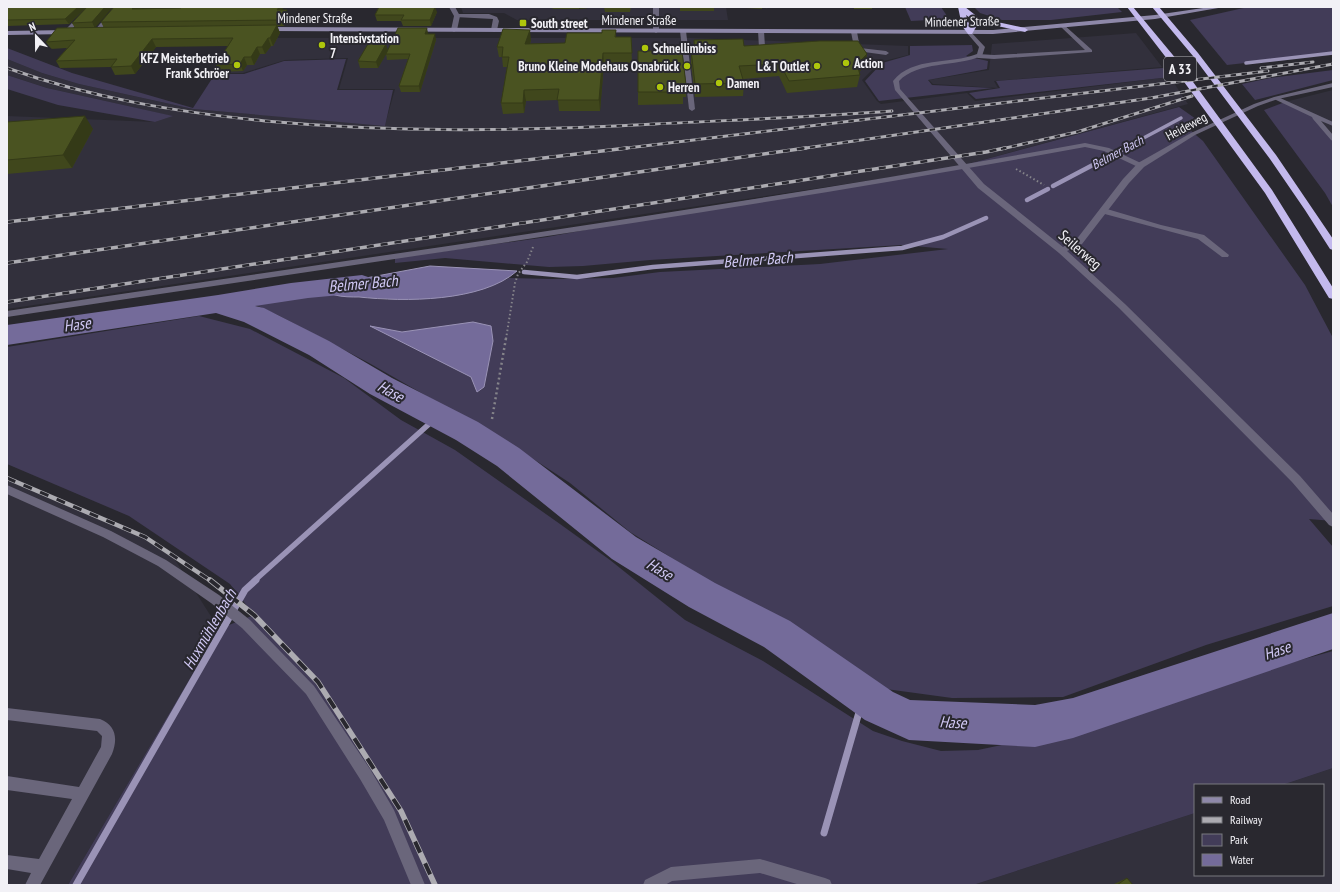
<svg xmlns="http://www.w3.org/2000/svg" width="1340" height="892" font-family="'PT Sans Narrow',sans-serif">
<style>
.built{fill:#32303c}
.green{fill:#423c58}
.water{fill:#746b9a;stroke:#9a93b6}
.lines{fill:none;stroke-linecap:round;stroke-linejoin:round}
.stream-far3{stroke:#9a93b6;stroke-width:3.5}
.stream-far2{stroke:#9a93b6;stroke-width:4.5}
.stream-far1{stroke:#9a93b6;stroke-width:5.5}
.stream{stroke:#9a93b6;stroke-width:7}
.river{fill:#746b9a;fill-rule:evenodd}
.path-far2{stroke:#85848a;stroke-width:1.5;stroke-dasharray:1 2;stroke-linecap:butt}
.path-far1{stroke:#85848a;stroke-width:2;stroke-dasharray:1.5 2.5;stroke-linecap:butt}
.path{stroke:#85848a;stroke-width:2.5;stroke-dasharray:2 3;stroke-linecap:butt}
.lane{fill:#6a667b;fill-rule:evenodd}
.street{fill:#6a667b;fill-rule:evenodd}
.secondary{fill:#8e88a9;fill-rule:evenodd}
.highway{fill:#c3b9ed;fill-rule:evenodd}
.rail-far3-casing{stroke:#acabb1;stroke-width:3}
.rail-far2-casing{stroke:#acabb1;stroke-width:3.5}
.rail-far1-casing{stroke:#acabb1;stroke-width:4.5}
.rail-casing{stroke:#acabb1;stroke-width:5.5}
.rail-far3{stroke:#29282f;stroke-width:2;stroke-dasharray:5.5;stroke-linecap:butt}
.rail-far2{stroke:#29282f;stroke-width:2.5;stroke-dasharray:7;stroke-linecap:butt}
.rail-far1{stroke:#29282f;stroke-width:3;stroke-dasharray:9;stroke-linecap:butt}
.rail{stroke:#29282f;stroke-width:4;stroke-dasharray:12;stroke-linecap:butt}
.wall{fill:#40471c}
.shaded-wall{fill:#343a17}
.building{fill:#4a5321;stroke:#343a17}
.poi-dot{fill:#aec60c;stroke:#29282f;stroke-width:1.5}
.labels{text-anchor:middle;stroke-width:4;stroke-linejoin:round;paint-order:stroke}
.far-street-label{font-size:13px;fill:#f2f1f6;stroke:#29282f}
.far-poi-label{font-size:13px;font-weight:bold;fill:#f2f1f6;stroke:#29282f;text-anchor:start}
.far-water-label{font-size:13px;font-style:italic;fill:#d1c9f5;stroke:#29282f}
.shield{fill:#29282f;stroke:#b6b5ba;stroke-width:1}
.shield-label{font-size:14px;font-weight:bold;fill:#f2f1f6}
.street-label{font-size:15px;fill:#f2f1f6;stroke:#29282f}
.water-label{font-size:16px;font-style:italic;fill:#d1c9f5;stroke:#29282f}
</style>
<rect width="100%" height="100%" fill="#29282f"/>
<!-- built -->
<g class="built">
<path d="M461 7H726L728 20H517L504 13H463Z"/>
<path d="M1136 33 1162 67 994 81 998 88 933 84 929 80 989 70 992 44Z"/>
<path d="M240 38H691L908 46V55L880 62 862 80 877 101 881 104 967 93 975 101 1170 77 1188 104 953 168 7 309V116L155 122 172 116 47 88 7 75V59L42 73 79 84 193 109 385 125 395 89H339L348 58 285 60 243 73H217Z"/>
<path d="M1333 90V139L1285 102Z"/>
<path d="M7 480 57 499 145 537 172 555 219 629 68 885H7Z"/>
<path d="M1333 768V885H973L1195 813V875H1323V785H1282Z"/>
</g>
<!-- green -->
<g class="green">
<path d="M905 7H941L949 19 911 21Z"/>
<path d="M974 7H1117L1122 12 1051 20H1002L980 13Z"/>
<path d="M1248 7H1333V53L1227 65 1190 20Z"/>
<path d="M972 45 973 51 966 56 988 61 987 69 928 80 932 85 993 88 879 101 865 81 882 63 910 55V46Z"/>
<path d="M7 48 72 73 193 108 215 74H244L284 61 346 59 337 90H393L385 126 193 109 79 84 42 73 7 59Z"/>
<path d="M1163 68 1170 77 976 99 969 93 1000 88 996 81Z"/>
<path d="M1333 70V80L1255 100 1242 84 1270 78Z"/>
<path d="M7 75 47 88 173 116 155 122 58 105 7 89Z"/>
<path d="M1285 102 1313 115 1333 139V207L1325 193 1264 110Z"/>
<path d="M1179 107 1196 119 1184 125 1203 141 1305 285 1333 338V521L1309 519 1333 547V606L1206 645 1063 697 952 698 886 689 812 641 735 597 630 532 570 483 512 445 369 363 278 315 249 302 325 290 335 295 386 300 423 299 462 294 489 287 509 278 551 279 613 278 660 272 820 264 948 249 902 245 650 260 583 266 549 267 445 258 395 263V258L547 237 749 200 953 168Z"/>
<path d="M199 316 250 329 344 378 401 420 455 450 560 524 610 560 685 620 763 661 873 731 902 741 941 751 978 750 1053 734 1179 694 1333 651V768L1282 785H1195V813L973 885H68L219 629 254 615 230 584 129 516 7 464V347Z"/>
</g>
<!-- water -->
<g class="water">
<path d="M430 266 517 271C482 302 404 302 359 297 352 297 342 297 335 295 329 293 323 290 318 287Z"/>
<path d="M473 322 491 326 493 341 484 387 477 392 471 377 370 326 402 332Z"/>
</g>
<g class="lines">
<!-- stream-far3 -->
<g class="stream-far3">
<path d="M1246 63 1333 53"/>
<path d="M1123 149 1181 118"/>
</g>
<!-- stream-far2 -->
<g class="stream-far2">
<path d="M1053 186 1125 148"/>
<path d="M1027 200 1048 189"/>
<path d="M524 272 577 277 653 267 902 248 943 237 986 218"/>
</g>
<!-- stream-far1 -->
<path class="stream-far1" d="M254 581 438 416"/>
<!-- stream -->
<g class="stream">
<path d="M824 833 864 695"/>
<path d="M76 885 245 590 256 580"/>
</g>
<!-- river -->
<path class="river" d="M362 275 371 278 375 284 371 290 362 293 308 298 255 306 264 308 329 341 392 378 478 422 519 448 636 537 715 583 790 621 893 692 910 700 1035 705 1073 698 1333 613V649L1073 738 1035 747 909 740 865 720 764 647 689 607 612 559 497 466 456 440 370 394 309 355 244 322 216 313 7 345V325L218 295 291 283Z"/>
<!-- path-far2 -->
<path class="path-far2" d="M767 7 768 9"/>
<!-- path-far1 -->
<g class="path-far1">
<path d="M1016 169 1044 185"/>
<path d="M506 339 515 283 518 274 527 262 533 247"/>
</g>
<!-- path -->
<path class="path" d="M492 419 506 338"/>
<!-- lane -->
<g class="lane">
<path d="M88 7H94L68 33H64V31Z"/>
<path d="M114 7H120L99 32H95V30Z"/>
<path d="M457 14H489L497 17 499 21 497 30 494 32 491 30 493 19 455 17V15Z"/>
<path d="M1063 24 1092 50V52L994 59 978 58 975 56 978 54 994 55 1085 50 1061 27 1060 26Z"/>
<path d="M683 29 686 31 695 109 692 111 689 109 680 31Z"/>
<path d="M761 29 764 31 765 47 774 48V50H762L759 48 758 31Z"/>
<path d="M854 30 857 32 860 48 886 51 889 53 886 55 850 50V48L854 47 851 32Z"/>
<path d="M1274 97H1278L1333 122V126L1321 121 1333 135V141L1331 140 1313 119 1312 117 1274 99Z"/>
<path d="M1085 143 1109 148 1145 165 1141 167H1138L1104 151 1085 147C727 213 367 262 7 317V311C367 257 727 208 1085 143Z"/>
<path d="M1101 209H1107L1161 225 1204 235 1229 255 1228 257H1222L1198 239 1101 213Z"/>
<path d="M7 485 111 531 166 560 219 595 250 620 314 686 370 769 394 810 425 885H411L384 820 360 779 306 694 242 628 211 603 158 566 103 537 7 494Z"/>
<path d="M7 708 100 719C116 725 118 739 112 754L40 885H25L31 873 7 869V855L39 859 72 799 7 790V776L79 787 101 747 102 736 97 731 7 720Z"/>
<path d="M760 859 825 878 830 880 832 885H800L760 873 672 881 665 885H643L645 880 671 867Z"/>
</g>
<!-- street -->
<g class="street">
<path d="M449 7H455L460 16 457 30 454 32 451 30 454 16Z"/>
<path d="M653 7H659V31L656 33 653 31Z"/>
<path d="M970 31 985 47 982 56C955 67 918 61 899 81L900 89 984 184 1063 247 1076 240 1123 179 1138 163 1191 133 1254 104 1274 97 1333 83V87L1278 99 1258 106 1195 135 1144 167 1129 183 1082 244 1067 251 1125 304 1300 476 1333 514V527L1329 525 1292 482 1119 308 1059 253 978 188 895 90 893 81C913 56 950 65 977 54L979 47 967 33Z"/>
</g>
<!-- secondary -->
<g class="secondary">
<path d="M1210 7H1224L1155 19 993 34 265 31 262 29 265 27 993 30 1155 15Z"/>
<path d="M7 31 67 30 70 32 67 34 7 35Z"/>
</g>
<!-- highway -->
<g class="highway">
<path d="M958 7H965L979 18 1025 28 1028 30 1025 32 979 22 972 34H968L962 26ZM966 15 973 20 970 27Z"/>
<path d="M1127 7H1133L1177 60 1272 190 1333 288V299L1329 298 1265 193 1171 64Z"/>
<path d="M1152 7H1159L1198 53 1276 155 1333 239V250L1330 249 1305 210 1270 159 1193 56Z"/>
</g>
<defs>
<g id="rail-far3">
<path d="M7 68C91 98 177 112 265 121 396 133 524 131 655 124 734 120 813 117 892 111"/>
<path d="M1261 68 1313 62"/>
<path d="M619 149 1268 71"/>
<path d="M799 149 1151 98 1333 64"/>
<path d="M1001 149 1077 132 1192 96"/>
</g>
<g id="rail-far2">
<path d="M7 222 627 148"/>
<path d="M7 263 806 148"/>
<path d="M7 302 986 152 1005 148"/>
</g>
<path id="rail-far1" d="M7 478 145 537 211 581"/>
<path id="rail" d="M210 580 254 615 318 682 401 811 435 885"/>
</defs>
<!-- rail-far3 casing -->
<use href="#rail-far3" class="rail-far3-casing"/>
<!-- rail-far2 casing -->
<use href="#rail-far2" class="rail-far2-casing"/>
<!-- rail-far1 casing -->
<use href="#rail-far1" class="rail-far1-casing"/>
<!-- rail casing -->
<use href="#rail" class="rail-casing"/>
<!-- rail-far3 -->
<use href="#rail-far3" class="rail-far3"/>
<!-- rail-far2 -->
<use href="#rail-far2" class="rail-far2"/>
<!-- rail-far1 -->
<use href="#rail-far1" class="rail-far1"/>
<!-- rail -->
<use href="#rail" class="rail"/>
</g>
<!-- wall -->
<g class="wall">
<path d="M7 7H86L69 24 7 26Z"/>
<path d="M87 7 95 28H104L101 22 143 7 141 9 282 10 289 15 284 26H277L280 33 273 46H271L265 54H260L254 65H247L243 71 220 72 216 65 228 46 156 47 135 74 115 75 111 67 60 68 56 61 67 48 50 49 46 42 75 28 72 23Z"/>
<path d="M548 7H597L579 9H554Z"/>
<path d="M604 7H631L630 12H605Z"/>
<rect x="680" y="7" width="34" height="4"/>
<path d="M746 7H762V9L746 8Z"/>
<rect x="854" y="7" width="18" height="2"/>
<path d="M437 12 431 26H403L401 21H377L375 15Z"/>
<path d="M616 30V37H631L632 63H604L600 111H559L558 100 526 101 524 113 503 114 501 103 507 67H503L502 57H499L497 47 531 40 530 44 565 43Z"/>
<path d="M428 33V34L436 40 420 92H401L399 86 408 59 387 60 386 54 378 68H360L358 61Z"/>
<path d="M694 40 744 46 867 54 865 66 859 72 860 75 857 87 787 93 779 76 743 79 744 83 743 96 695 97 691 63V50H693Z"/>
<path d="M638 51 686 85V97H683V104L638 105Z"/>
<path d="M7 122 93 129 72 168 7 174Z"/>
<path d="M1127 878 1133 885H1112L1114 884Z"/>
</g>
<!-- shaded-wall -->
<g class="shaded-wall">
<path d="M78 7H86L69 24 65 19Z"/>
<path d="M105 7H113L95 28 92 22Z"/>
<path d="M134 7H143L135 15 132 9Z"/>
<path d="M279 7H284L279 16 277 10Z"/>
<path d="M435 7 437 12 431 26 430 20Z"/>
<path d="M579 7H597L579 9Z"/>
<path d="M287 10 289 15 284 26 281 20Z"/>
<path d="M277 25 280 33 273 46 270 38Z"/>
<path d="M427 28 428 33 426 39 425 34Z"/>
<path d="M530 30 531 40 527 54 525 44Z"/>
<path d="M435 34 436 40 420 92 419 86Z"/>
<path d="M268 38 271 46 265 54 262 47Z"/>
<path d="M152 39 156 47 135 74 131 66Z"/>
<path d="M386 44 388 51 378 68 376 62Z"/>
<path d="M257 47 260 54 254 65 251 57Z"/>
<path d="M603 53 604 63 600 111 599 100Z"/>
<path d="M867 54 865 66 856 75 857 64Z"/>
<path d="M244 57 247 65 243 71 240 64Z"/>
<path d="M524 90 526 101 524 113 523 103Z"/>
<path d="M85 116 93 129 72 168 63 155Z"/>
</g>
<!-- building -->
<g class="building">
<path d="M7 7H78L65 19 7 20Z"/>
<path d="M87 7H105L92 22 72 23Z"/>
<path d="M114 7H134L132 9 181 8V7H279L277 10H287L281 20 101 22Z"/>
<path d="M379 7H435L430 20H401L404 15H375Z"/>
<path d="M277 25 270 38H268L262 47H257L251 57H244L240 64 216 65 233 38 152 39 131 66 111 67 117 59 56 61 75 40 46 42 57 28Z"/>
<path d="M398 28H427L425 34H435L419 86H399L410 54H386Z"/>
<path d="M503 29 530 30 525 44 565 43 567 33H602V30H616L615 37H631L632 53H603L599 100H557L559 89 524 90 523 103H501L509 57H502L503 47H497Z"/>
<path d="M743 39 744 46 819 41H858L867 54 857 64 860 75 789 81 780 64 739 66 744 83 695 84 691 50H695L694 40Z"/>
<path d="M368 44H386L376 62 358 61Z"/>
<path d="M638 51H682L686 85H682L683 92H638Z"/>
<path d="M85 116 63 155 7 160V122Z"/>
<path d="M1127 878 1133 885H1117Z"/>
</g>
<!-- markers -->
<g class="poi-dot">
<rect x="519" y="19" width="8" height="8" rx="2"/>
<circle cx="322" cy="45" r="4"/>
<circle cx="645" cy="48" r="4"/>
<circle cx="846" cy="63" r="4"/>
<circle cx="237" cy="65" r="4"/>
<circle cx="687" cy="66" r="4"/>
<circle cx="817" cy="66" r="4"/>
<circle cx="719" cy="83" r="4"/>
<circle cx="660" cy="87" r="4"/>
</g>
<g class="labels">
<!-- far-street labels -->
<g class="far-street-label">
<text x="315" y="23">Mindener Straße</text>
<text x="639" y="25">Mindener Straße</text>
<text transform="translate(962 21) rotate(-1)" y="5">Mindener Straße</text>
<text transform="translate(1186 126) rotate(-28)" y="5">Heideweg</text>
</g>
<!-- far-poi labels -->
<g class="far-poi-label">
<text x="531" y="28">South street</text>
<text x="330" y="43">Intensivstation<tspan x="330" dy="15">7</tspan></text>
<text x="653" y="53">Schnellimbiss</text>
<text x="229" y="63" text-anchor="end">KFZ Meisterbetrieb<tspan x="229" dy="15">Frank Schröer</tspan></text>
<text x="854" y="68">Action</text>
<text x="679" y="71" text-anchor="end">Bruno Kleine Modehaus Osnabrück</text>
<text x="809" y="71" text-anchor="end">L&amp;T Outlet</text>
<text x="727" y="88">Damen</text>
<text x="668" y="92">Herren</text>
</g>
<!-- far-water labels -->
<g class="far-water-label">
<text transform="translate(1117 152) rotate(-28)" y="5">Belmer Bach</text>
</g>
<!-- shield labels -->
<rect class="shield" x="1164" y="57" width="32" height="24" rx="3"/>
<g class="shield-label">
<text x="1180" y="74">A 33</text>
</g>
<!-- street labels -->
<g class="street-label">
<text transform="translate(1080 250) rotate(41)" y="5">Seilerweg</text>
</g>
<!-- water labels -->
<g class="water-label">
<text transform="translate(758 259) rotate(-4)" y="6">Belmer Bach</text>
<text transform="translate(363 283) rotate(-5)" y="6">Belmer Bach</text>
<text transform="translate(77 324) rotate(-8)" y="6">Hase</text>
<text transform="translate(391 391) rotate(29)" y="6">Hase</text>
<text transform="translate(660 569) rotate(31)" y="6">Hase</text>
<text transform="translate(209 629) rotate(-60)" y="6">Huxmühlenbach</text>
<text transform="translate(1277 650) rotate(-19)" y="6">Hase</text>
<text transform="translate(953 722) rotate(3)" y="6">Hase</text>
</g>
</g>
<!-- border -->
<rect width="1340" height="892" fill="none" stroke="#f2f1f6" stroke-width="16"/>
<!-- legend -->
<rect x="1194" y="784" width="130" height="92" fill="#29282f" stroke="#79787f"/>
<rect x="1202" y="797" width="20" height="6" fill="#8e88a9" stroke="#79787f"/>
<text x="1230" y="804" font-size="12" fill="#f2f1f6">Road</text>
<rect x="1202" y="817" width="20" height="6" fill="#acabb1" stroke="#79787f"/>
<text x="1230" y="824" font-size="12" fill="#f2f1f6">Railway</text>
<rect x="1202" y="834" width="20" height="12" fill="#423c58" stroke="#79787f"/>
<text x="1230" y="844" font-size="12" fill="#f2f1f6">Park</text>
<rect x="1202" y="854" width="20" height="12" fill="#746b9a" stroke="#79787f"/>
<text x="1230" y="864" font-size="12" fill="#f2f1f6">Water</text>
<!-- north arrow -->
<g transform="translate(36 36) rotate(338)" stroke="#29282f" stroke-width="3" paint-order="stroke">
<path d="M0-3L7 15L0 10L-7 15Z" fill="#f2f1f6"/>
<text y="-6" font-size="11" font-weight="bold" text-anchor="middle" fill="#f2f1f6">N</text>
</g>
</svg>
